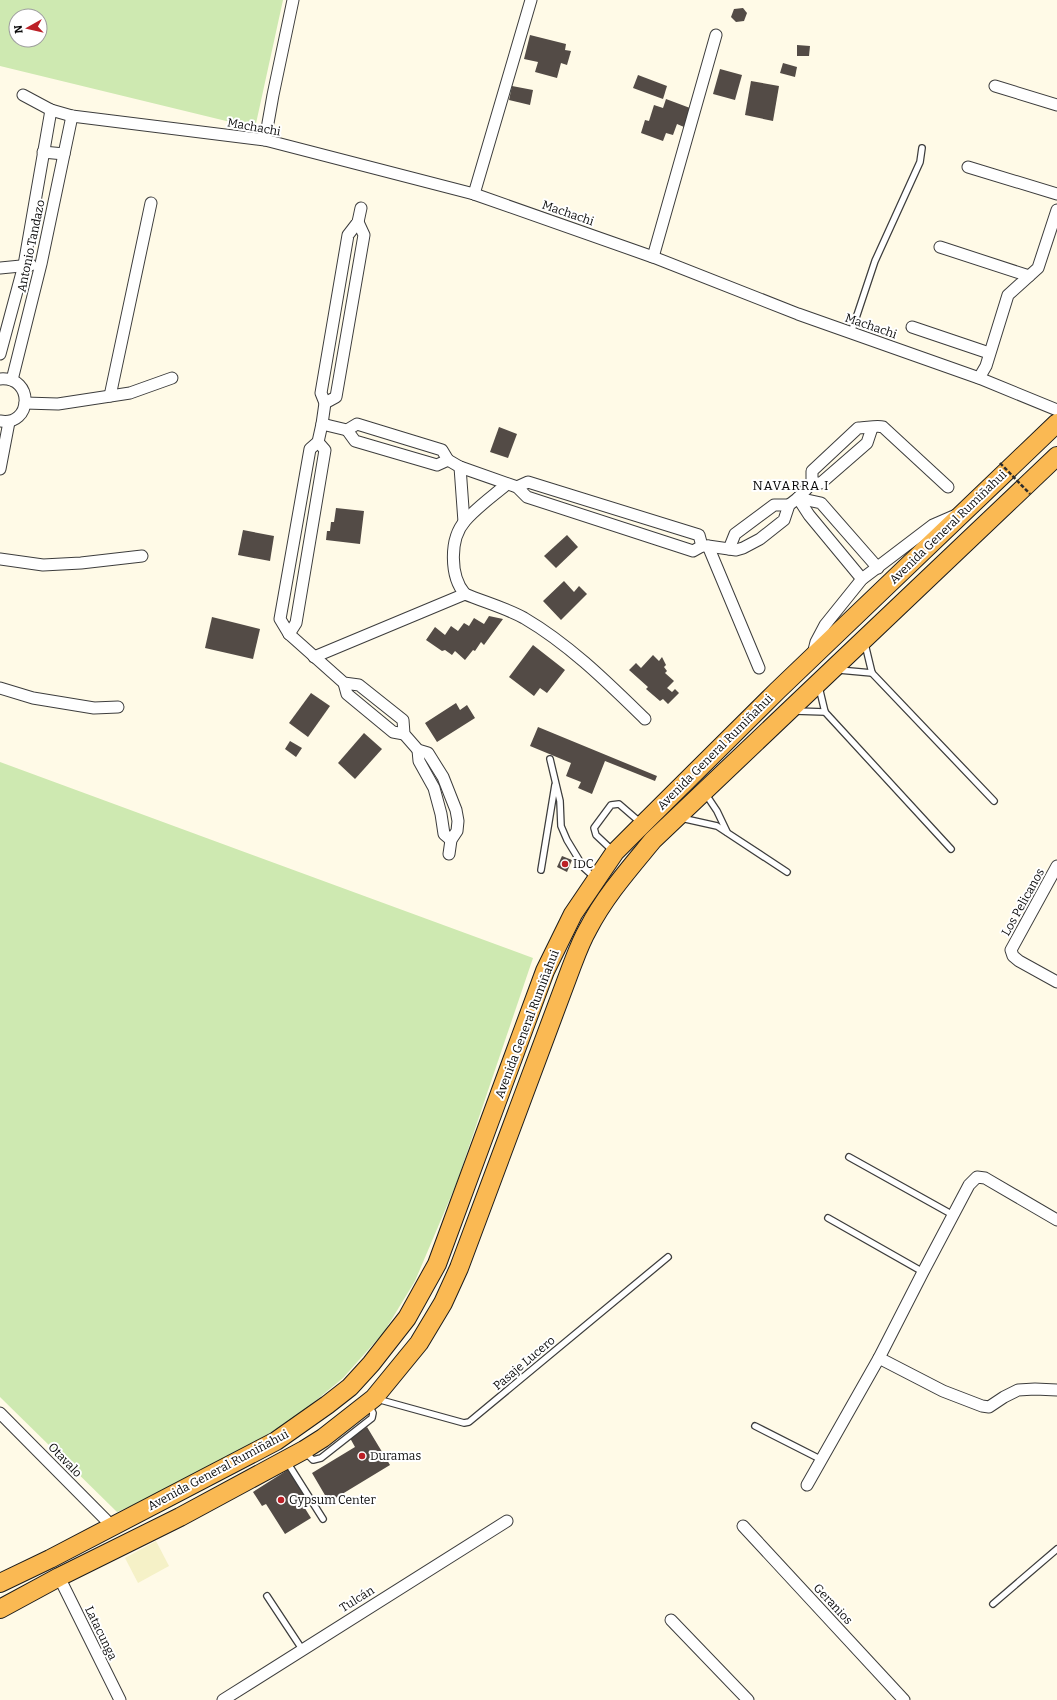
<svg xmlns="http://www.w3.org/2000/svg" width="1057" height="1700" font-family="Bitter,serif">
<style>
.farmland{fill:#f5f1c7}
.green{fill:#cee9b1;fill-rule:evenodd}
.building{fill:#534b46}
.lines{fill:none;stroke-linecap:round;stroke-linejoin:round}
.service-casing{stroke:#3d3d3d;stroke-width:8}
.minor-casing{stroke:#3d3d3d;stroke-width:13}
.trunk-casing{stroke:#1b1b1b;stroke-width:20}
.service{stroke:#fff;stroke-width:5.5}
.minor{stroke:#fff;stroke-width:11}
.trunk{stroke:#fab953;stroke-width:18}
.path-bridge{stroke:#2c2c2c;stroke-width:2.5;stroke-dasharray:4 2;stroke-linecap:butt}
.poi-dot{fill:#bc2027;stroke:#fff;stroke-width:1.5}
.labels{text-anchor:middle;stroke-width:4;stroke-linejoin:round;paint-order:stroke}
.street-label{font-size:12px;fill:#0a0a0a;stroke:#fff}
.poi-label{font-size:12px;fill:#0a0a0a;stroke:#fff;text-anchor:start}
.neighbourhood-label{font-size:13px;letter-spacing:1px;fill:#0a0a0a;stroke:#fff}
</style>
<rect width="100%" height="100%" fill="#fffae7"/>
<!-- farmland -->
<path class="farmland" d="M156 1541 169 1566 138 1583 125 1558Z"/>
<!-- green -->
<g class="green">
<path d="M0 0H283L255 128 0 66ZM16 16H40V40H16Z"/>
<path d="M0 762 533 958 457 1182 415 1281 384 1332 343 1378 296 1417 240 1451 156 1495 117 1512 0 1397Z"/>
</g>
<!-- building -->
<g class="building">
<path d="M743 8 747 13 744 21 736 22 731 17 734 9Z"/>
<path d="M530 35 566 44 565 50 571 51 567 65 561 63 557 78 535 72 538 62 524 59Z"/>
<path d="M797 45 810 46 809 56H797Z"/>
<path d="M783 63 797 67 795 77 780 73Z"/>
<path d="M720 69 742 75 735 100 713 94Z"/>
<path d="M638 75 667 86 663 99 633 88Z"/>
<path d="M751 81 779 86 773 121 745 115Z"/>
<path d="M512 86 533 90 530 105 509 100Z"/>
<path d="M666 99 690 108 684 127 677 124 673 135 666 133 663 141 641 133 645 120 649 121 654 105 663 108Z"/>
<path d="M499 427 517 434 508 458 490 452Z"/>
<path d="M336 508 364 511 360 544 326 540 327 531H330L331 522H334Z"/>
<path d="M243 530 274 536 270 561 238 555Z"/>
<path d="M567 535 578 547 556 568 544 556Z"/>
<path d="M564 581 574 592 579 586 587 594 561 620 543 601Z"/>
<path d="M489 616 503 619 484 645 481 642 475 651 473 650 465 660 455 651 452 655 445 650 442 651 426 640 435 627 445 635 451 626 458 631 464 623 469 626 474 618 484 624Z"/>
<path d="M212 617 260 629 253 659 205 648Z"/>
<path d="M533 645 565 670 547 693 540 688 534 696 509 677Z"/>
<path d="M653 655 659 661 662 657 666 665 664 667 667 671 665 673 674 681 667 688 672 692 675 689 679 693 668 704 663 699 660 701 646 689 648 687 629 670 636 663 641 668Z"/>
<path d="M311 693 330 706 308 737 289 723Z"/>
<path d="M456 703 460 710 467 705 475 718 437 742 425 723Z"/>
<path d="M538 727 657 776 655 781 605 761 592 794 578 788 581 782 566 776 571 763 530 746Z"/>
<path d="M364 733 382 749 355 779 338 763Z"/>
<path d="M290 741 302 748 296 757 285 749Z"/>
<path d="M562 856 572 860 567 872 557 867Z"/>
<path d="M367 1427 390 1465 329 1502 312 1473 355 1447 350 1438Z"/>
<path d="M289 1469 307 1498 301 1502 311 1518 285 1534 266 1504 262 1506 253 1492Z"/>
</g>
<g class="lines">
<defs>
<g id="service">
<path d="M851 333 875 261 920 162 922 148"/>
<path d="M865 644 872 673 994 801"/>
<path d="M839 670 872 673"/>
<path d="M819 687 825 712 951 849"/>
<path d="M795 711 825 712"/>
<path d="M550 759 560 801 561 826 567 840 584 868 594 877"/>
<path d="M705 793 717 811 727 832"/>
<path d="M681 818 717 826 787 872"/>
<path d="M613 851 596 835 594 828 611 805 619 804 641 823"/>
<path d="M541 870 555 785"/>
<path d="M849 1157 953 1215"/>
<path d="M828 1218 923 1272"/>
<path d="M377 1399 464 1423 469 1422 668 1257"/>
<path d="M755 1426 822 1460"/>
<path d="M305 1452 313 1460 321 1458 372 1418 373 1413 369 1405"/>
<path d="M287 1462 323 1519"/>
<path d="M267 1596 302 1649"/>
<path d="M993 1604 1057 1549"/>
</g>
<g id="minor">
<path d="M995 86 1057 105"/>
<path d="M23 95 51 110 72 116 265 140 474 194 653 257 798 314 979 378 1057 410"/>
<path d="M265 140 273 95 293 0"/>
<path d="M43 152 64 154"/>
<path d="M968 167 1057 194"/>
<path d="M474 194 531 0"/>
<path d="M361 208 358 222 348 235 321 393 325 403 322 424 318 442 310 449 280 619 289 634 344 683 359 685 403 720 404 734 418 750 428 753 443 777 456 810 458 821 457 831 451 840 449 854"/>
<path d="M940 247 1029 276"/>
<path d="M653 257 716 35"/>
<path d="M0 268 31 265"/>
<path d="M912 327 989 353"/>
<path d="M0 354 24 265 51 110"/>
<path d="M979 378 986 366 1008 295 1038 268 1057 210"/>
<path d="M0 379C35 376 32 427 0 421"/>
<path d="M12 380 41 264 72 116"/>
<path d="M110 396 151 203"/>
<path d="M25 403 58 404 130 393 172 378"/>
<path d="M325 403 336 397 364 235 358 222"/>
<path d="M322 424 347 430 357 424 442 450 448 460 460 467 517 487 527 497 693 551 702 546H708L736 550 743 548 760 539 784 520 789 505 798 498 812 483H821L867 443 872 428"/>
<path d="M347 430 355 441 437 465 448 460"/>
<path d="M460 467 464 522"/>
<path d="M0 469 9 422"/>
<path d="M812 483V471L858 428C866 428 877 425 883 427L948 487"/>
<path d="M517 487 528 482 699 535 702 546"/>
<path d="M798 498 821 503 878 568"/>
<path d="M798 498 809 515 862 579"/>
<path d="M708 546 759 668"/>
<path d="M729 549 735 534 774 505H789"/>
<path d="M0 559 43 565 81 563 142 556"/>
<path d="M465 594C450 577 449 539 465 521 477 507 493 496 507 484"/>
<path d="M289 634 296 623 325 450 318 442"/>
<path d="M813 654 816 642 825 625 862 579 933 525 956 515"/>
<path d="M314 657 465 594C484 602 506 608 524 618 570 645 608 683 645 719"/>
<path d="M344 683 347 694 393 732 404 734"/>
<path d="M0 688 33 698 94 708 118 707"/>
<path d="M418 750 419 761 434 788 441 814 444 834 451 840"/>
<path d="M1057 866 1011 950 1013 956 1019 961 1057 982"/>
<path d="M1057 1220 985 1178 977 1177 969 1185 923 1272 879 1358 943 1391 982 1406 989 1407 1004 1397 1018 1390 1035 1389 1057 1390"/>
<path d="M0 1413 112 1526"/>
<path d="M807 1485 879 1358"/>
<path d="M743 1526 904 1700"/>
<path d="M59 1577 120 1700"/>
<path d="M671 1620 748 1700"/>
<path d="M223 1700 507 1521"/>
</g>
<g id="trunk">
<path d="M0 1583 50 1559 276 1441 327 1405 350 1387 371 1364 407 1318 437 1264 545 971 573 914 615 852 636 831 777 691 1057 423"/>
<path d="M0 1609 59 1577 180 1517 304 1450 323 1438 374 1398 419 1343 443 1303 459 1268 571 968C576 955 581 941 588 929 605 896 630 868 653 840L1057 456"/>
</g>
</defs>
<!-- service casing -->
<use href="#service" class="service-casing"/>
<!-- minor casing -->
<use href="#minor" class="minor-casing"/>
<!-- trunk casing -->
<use href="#trunk" class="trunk-casing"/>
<!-- service -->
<use href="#service" class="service"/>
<!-- minor -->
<use href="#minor" class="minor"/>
<!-- trunk -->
<use href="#trunk" class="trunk"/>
<!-- path-bridge -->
<path class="path-bridge" d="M1000 463 1030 494"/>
</g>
<!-- markers -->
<g class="poi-dot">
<circle cx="565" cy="864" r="4"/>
<circle cx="362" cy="1456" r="4"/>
<circle cx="281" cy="1500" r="4"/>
</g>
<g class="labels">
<!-- street labels -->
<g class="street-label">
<text transform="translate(254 127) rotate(10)" y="4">Machachi</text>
<text transform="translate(568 213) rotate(19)" y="4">Machachi</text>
<text transform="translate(31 246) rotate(-78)" y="4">Antonio Tandazo</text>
<text transform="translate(871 326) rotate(19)" y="4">Machachi</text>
<text transform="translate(948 527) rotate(-44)" y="4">Avenida General Rumiñahui</text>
<text transform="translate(715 752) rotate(-45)" y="4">Avenida General Rumiñahui</text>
<text transform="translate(1023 902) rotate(-61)" y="4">Los Pelicanos</text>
<text transform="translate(527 1024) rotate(-69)" y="4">Avenida General Rumiñahui</text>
<text transform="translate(524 1363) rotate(-40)" y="4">Pasaje Lucero</text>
<text transform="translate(65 1460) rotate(46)" y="4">Otavalo</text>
<text transform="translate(218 1470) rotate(-28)" y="4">Avenida General Rumiñahui</text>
<text transform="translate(357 1599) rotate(-32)" y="4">Tulcán</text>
<text transform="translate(833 1604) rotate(47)" y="4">Geranios</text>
<text transform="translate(101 1633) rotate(64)" y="4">Latacunga</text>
</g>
<!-- poi labels -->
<g class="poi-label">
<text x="573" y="868">IDC</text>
<text x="370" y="1460">Duramas</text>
<text x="289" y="1504">Gypsum Center</text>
</g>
<!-- neighbourhood labels -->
<g class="neighbourhood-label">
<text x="791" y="490">NAVARRA I</text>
</g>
</g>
<!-- north arrow -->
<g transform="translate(28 28) rotate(262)"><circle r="19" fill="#ffffff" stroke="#9d9d9d"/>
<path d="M0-3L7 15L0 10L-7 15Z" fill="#bc2027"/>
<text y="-6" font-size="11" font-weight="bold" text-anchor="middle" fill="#0a0a0a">N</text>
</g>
</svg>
